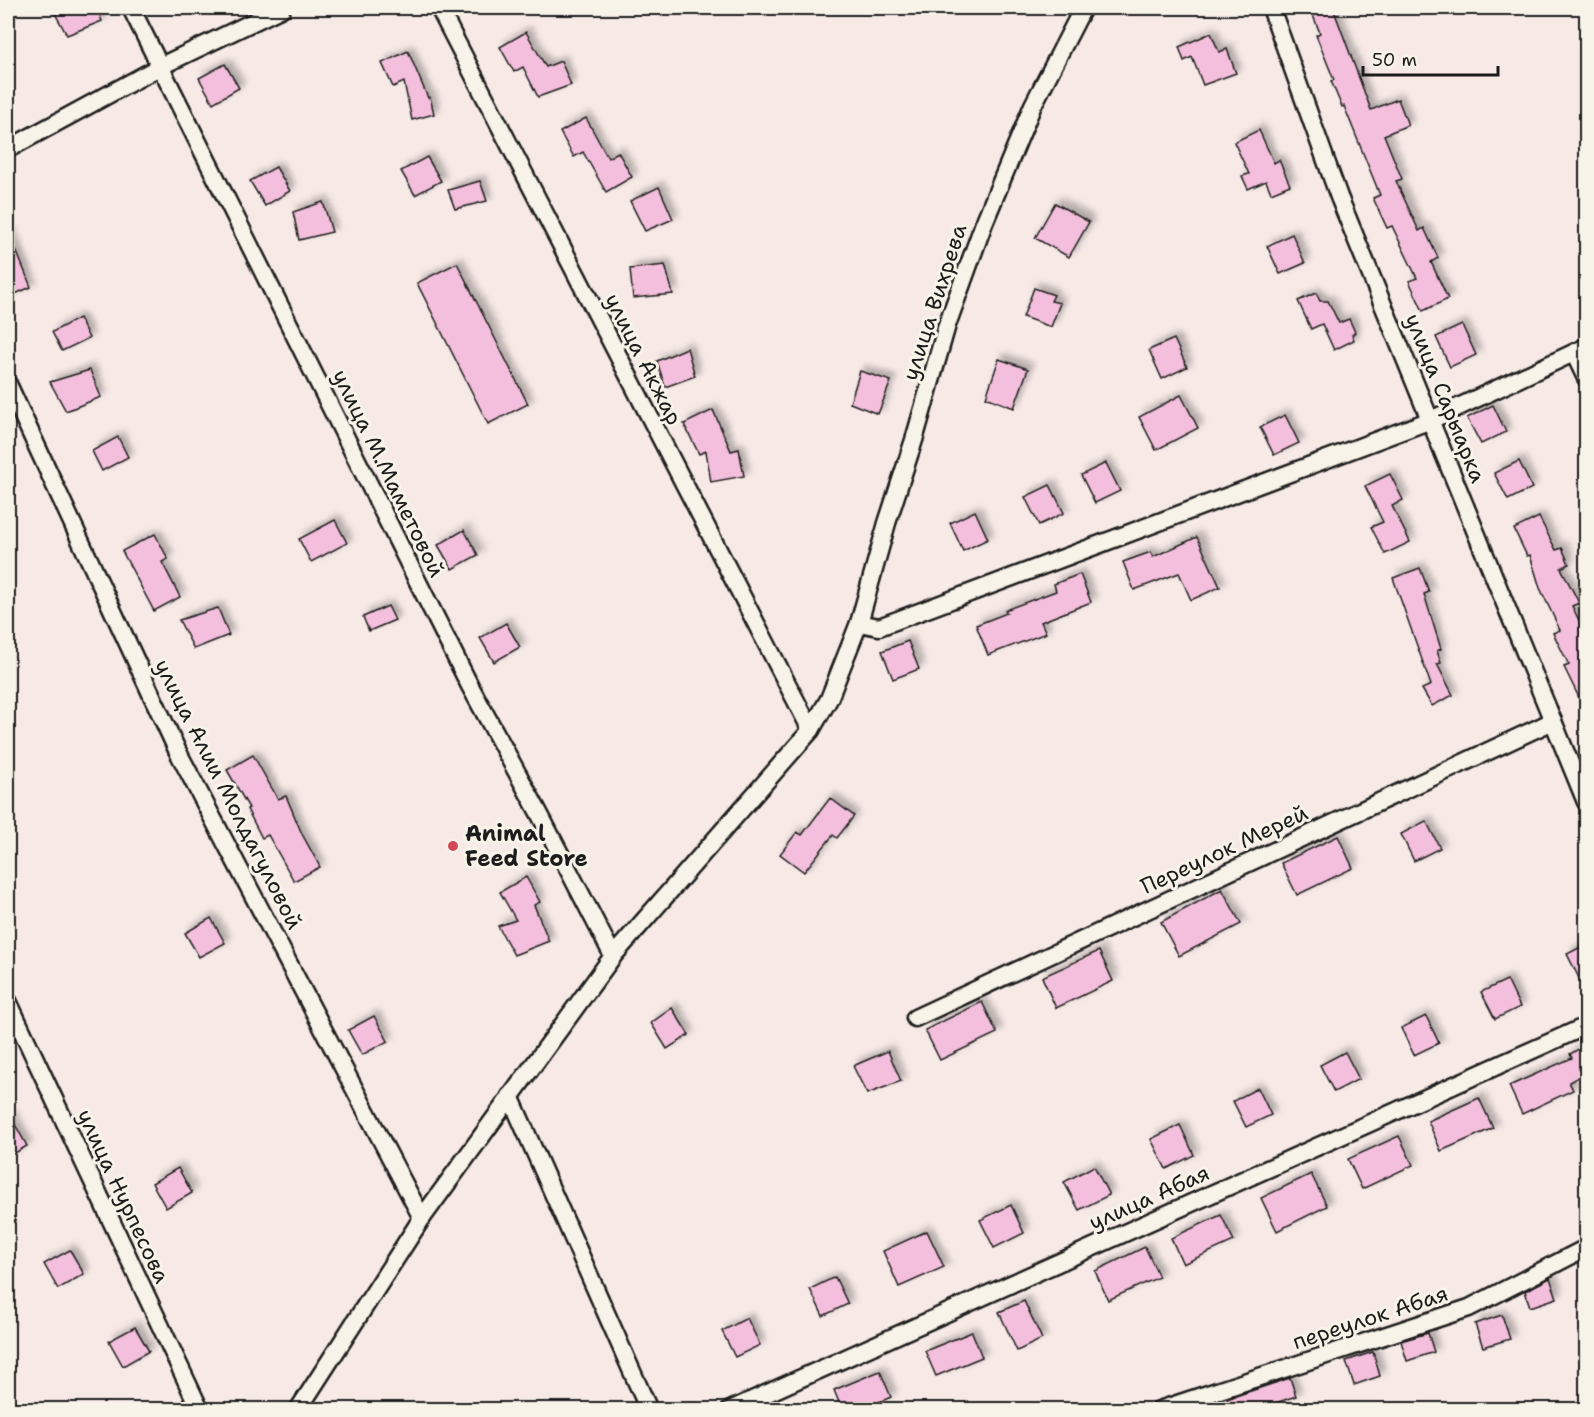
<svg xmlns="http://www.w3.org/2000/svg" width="1594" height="1417" font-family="'Shantell Sans',sans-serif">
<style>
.building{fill:#f4bfdc;stroke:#1c1c1c;stroke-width:1.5;filter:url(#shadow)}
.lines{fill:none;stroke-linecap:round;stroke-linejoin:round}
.minor-casing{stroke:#1c1c1c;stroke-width:21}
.minor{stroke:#f7f3e8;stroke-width:16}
.poi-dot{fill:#d1495b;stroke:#f7f3e8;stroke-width:2}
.labels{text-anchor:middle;stroke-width:6;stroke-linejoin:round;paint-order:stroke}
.street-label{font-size:22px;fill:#1c1c1c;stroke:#f7f3e8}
.poi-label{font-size:22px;font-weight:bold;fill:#1c1c1c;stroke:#f7f3e8;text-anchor:start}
</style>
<defs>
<filter id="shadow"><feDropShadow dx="5" dy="-5" stdDeviation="3" flood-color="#0004"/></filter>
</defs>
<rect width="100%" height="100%" fill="#f6e9e6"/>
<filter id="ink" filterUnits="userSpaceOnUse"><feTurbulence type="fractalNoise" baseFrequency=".0167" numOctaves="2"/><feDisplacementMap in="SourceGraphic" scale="12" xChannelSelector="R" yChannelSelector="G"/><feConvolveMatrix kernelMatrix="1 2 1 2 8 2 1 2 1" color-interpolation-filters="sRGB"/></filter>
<g filter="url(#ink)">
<!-- building -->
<g class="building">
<path d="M52 8H97L102 21 67 35Z"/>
<path d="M1310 8H1333L1371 110 1398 99 1408 125 1384 135 1402 179 1396 181 1419 231 1424 228 1438 258 1431 262 1448 299 1423 311 1409 281 1417 278 1392 226 1387 228 1373 198 1380 195 1344 106 1342 107 1331 81 1334 80 1316 35 1320 33Z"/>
<path d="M526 32 546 67 561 61 571 85 538 97 523 67 514 72 500 47Z"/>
<path d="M1211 33 1219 52 1227 49 1236 73 1203 85 1192 57 1184 61 1179 47Z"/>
<path d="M408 51 428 98 430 97 434 114 412 120 404 82 393 87 382 63Z"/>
<path d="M225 64 239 88 213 103 199 78Z"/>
<path d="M586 118 608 158 618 152 632 177 606 192 583 152 574 157 560 132Z"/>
<path d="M1259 130 1274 163 1279 160 1290 185 1271 193 1266 181 1248 189 1242 176 1249 174 1234 142Z"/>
<path d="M427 157 441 181 415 195 401 171Z"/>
<path d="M276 167 290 191 265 206 250 181Z"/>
<path d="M480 181 487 201 455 209 448 190Z"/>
<path d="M659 187 673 219 645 231 630 201Z"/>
<path d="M323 202 332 232 299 240 293 212Z"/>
<path d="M1055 203 1089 222 1069 257 1035 238Z"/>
<path d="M8 230 31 287 8 297Z"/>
<path d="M1292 234 1305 263 1280 274 1267 246Z"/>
<path d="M457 263 528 404 488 424 417 283Z"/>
<path d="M665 265 673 294 633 298 630 269Z"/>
<path d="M1034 288 1054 295 1051 301 1060 303 1051 327 1023 317Z"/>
<path d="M1316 293 1320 301H1328L1339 323 1349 319 1355 332 1352 335 1354 340 1334 350 1322 324 1311 329 1298 301Z"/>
<path d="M79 318 89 338 62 351 52 332Z"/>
<path d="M1462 325 1476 355 1450 367 1436 337Z"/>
<path d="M1174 339 1187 367 1162 379 1149 350Z"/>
<path d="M687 348 695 376 665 387 657 361Z"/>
<path d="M999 359 1028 369 1014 408 986 397Z"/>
<path d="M90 370 101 397 66 411 50 382Z"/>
<path d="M860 371 891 381 878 414 850 403Z"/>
<path d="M1181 395 1198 428 1156 450 1139 417Z"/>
<path d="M1493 405 1506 432 1481 444 1467 418Z"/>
<path d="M713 410 731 451 739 449 744 476 711 482 706 451 699 454 684 424Z"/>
<path d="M1285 415 1299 443 1274 455 1260 427Z"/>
<path d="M118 437 128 457 102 471 92 451Z"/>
<path d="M1519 461 1532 488 1508 500 1494 473Z"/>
<path d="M1106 463 1120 491 1095 503 1081 475Z"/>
<path d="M1390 474 1403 500 1392 506 1410 542 1385 554 1371 527 1383 522 1365 486Z"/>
<path d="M1050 485 1064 513 1039 525 1025 497Z"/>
<path d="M975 511 988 539 963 551 950 523Z"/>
<path d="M1539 517 1556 550 1562 548 1569 564 1561 568 1579 603 1572 606 1587 637V714L1564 667 1569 665 1553 633 1560 630 1540 588 1530 555 1527 556 1514 529Z"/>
<path d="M335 520 347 543 311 562 299 539Z"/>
<path d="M464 530 478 555 452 569 438 545Z"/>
<path d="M155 534 168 559 162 562 180 597 154 611 122 551Z"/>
<path d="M1197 537 1220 587 1191 600 1179 573 1134 590 1123 562 1151 552 1153 557Z"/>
<path d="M1420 568 1429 592 1424 594 1441 649 1437 651 1441 663 1437 664 1453 695 1432 706 1422 689 1431 685 1393 578Z"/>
<path d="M1080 574 1091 602 1041 622 1046 633 988 655 976 625 1007 613 1005 610 1056 591 1054 584Z"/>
<path d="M388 606 395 620 369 631 363 617Z"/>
<path d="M218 608 229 635 194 649 179 620Z"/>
<path d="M506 623 520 647 494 662 480 638Z"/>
<path d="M908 641 919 669 893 679 882 651Z"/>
<path d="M253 755 278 799 286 796 302 834 320 867 294 881 268 835 262 838 247 809 249 808 227 770Z"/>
<path d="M830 798 854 816 837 838 833 835 804 872 780 854 797 832 802 835Z"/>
<path d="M1426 821 1440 848 1414 861 1401 834Z"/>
<path d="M1338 836 1353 868 1297 895 1281 863Z"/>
<path d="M526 877 540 902 534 905 549 941 514 955 498 926 516 920 500 892Z"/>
<path d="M1222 889 1241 924 1179 956 1161 922Z"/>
<path d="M211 918 225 943 199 957 185 933Z"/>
<path d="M1587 944V994L1567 954Z"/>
<path d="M1099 951 1113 981 1056 1008 1042 977Z"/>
<path d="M1507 980 1520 1007 1495 1019 1481 992Z"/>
<path d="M982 1002 997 1033 940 1060 925 1030Z"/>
<path d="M672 1008 689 1035 667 1049 651 1023Z"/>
<path d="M374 1016 388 1041 362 1055 348 1030Z"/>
<path d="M1426 1016 1439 1043 1414 1055 1401 1028Z"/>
<path d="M1587 1044V1083L1582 1075 1569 1082 1573 1090 1522 1114 1509 1086 1572 1058 1570 1054Z"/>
<path d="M888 1051 901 1081 867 1094 853 1066Z"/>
<path d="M1345 1052 1359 1079 1334 1092 1320 1065Z"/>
<path d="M1258 1088 1271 1115 1246 1127 1233 1101Z"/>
<path d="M1479 1098 1493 1128 1441 1151 1428 1121Z"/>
<path d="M8 1112 27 1146 8 1157Z"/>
<path d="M1180 1125 1194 1155 1166 1169 1151 1139Z"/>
<path d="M1399 1136 1413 1165 1362 1189 1348 1159Z"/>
<path d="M1094 1166 1109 1195 1079 1210 1064 1182Z"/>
<path d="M178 1168 192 1193 166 1208 152 1183Z"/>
<path d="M1311 1174 1327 1206 1277 1231 1261 1198Z"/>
<path d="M1011 1205 1024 1233 994 1248 980 1220Z"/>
<path d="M1221 1215 1234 1241 1183 1264 1171 1238Z"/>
<path d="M927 1231 944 1267 899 1287 883 1251Z"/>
<path d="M1145 1247 1159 1277 1108 1300 1095 1271Z"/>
<path d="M70 1250 84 1274 58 1289 44 1264Z"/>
<path d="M835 1277 848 1304 823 1316 810 1289Z"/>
<path d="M1550 1278 1557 1298 1530 1307 1525 1291Z"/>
<path d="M1024 1301 1042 1339 1017 1351 999 1312Z"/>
<path d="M1502 1315 1510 1339 1483 1347 1475 1324Z"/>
<path d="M747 1318 760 1345 735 1357 722 1331Z"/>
<path d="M135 1327 149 1351 123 1366 109 1341Z"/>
<path d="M972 1332 982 1357 936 1376 925 1351Z"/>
<path d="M1428 1333 1434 1352 1407 1361 1401 1341Z"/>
<path d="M1373 1352 1380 1376 1354 1385 1346 1361Z"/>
<path d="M880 1371 891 1397 860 1410H842L834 1390Z"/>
<path d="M1290 1378 1296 1396 1255 1410H1231L1227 1399Z"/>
</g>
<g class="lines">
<defs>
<g id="minor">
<path d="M131 8 470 686 539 813 613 956"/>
<path d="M439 8 811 730"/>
<path d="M1271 8 1339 197 1586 802"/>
<path d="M8 149 161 66 282 8"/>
<path d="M1574 353 1586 378"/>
<path d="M8 384 178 752 422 1218"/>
<path d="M859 623 887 523 914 440 947 325 984 223 1033 105 1083 8"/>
<path d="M8 1001 200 1410"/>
<path d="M915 1018 1553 721"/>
<path d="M510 1096 649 1410"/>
<path d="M298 1410 422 1218 613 956 811 730 829 699 859 623 879 627 1431 420 1586 347"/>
<path d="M730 1410 1586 1026"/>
<path d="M1159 1410 1469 1308 1586 1248"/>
</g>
</defs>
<!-- minor casing -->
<use href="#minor" class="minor-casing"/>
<!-- minor -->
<use href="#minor" class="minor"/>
</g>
</g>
<!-- markers -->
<circle class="poi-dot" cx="453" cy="846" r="6"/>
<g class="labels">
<!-- street labels -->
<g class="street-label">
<text transform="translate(934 302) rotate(-72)" y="8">улица Вихрева</text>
<text transform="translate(644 359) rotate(63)" y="8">улица Акжар</text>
<text transform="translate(1446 398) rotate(68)" y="8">улица Сарыарка</text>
<text transform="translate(389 473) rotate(64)" y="8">улица М.Маметовой</text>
<text transform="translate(229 794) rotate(63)" y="8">улица Алии Молдагуловой</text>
<text transform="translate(1224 849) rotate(-25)" y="8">Переулок Мерей</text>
<text transform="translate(124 1196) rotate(65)" y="8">улица Нурпесова</text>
<text transform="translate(1149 1197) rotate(-24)" y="8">улица Абая</text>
<text transform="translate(1370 1317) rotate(-18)" y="8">переулок Абая</text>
</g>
<!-- poi labels -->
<g class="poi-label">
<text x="465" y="841">Animal<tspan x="465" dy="25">Feed Store</tspan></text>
</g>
</g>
<!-- margin -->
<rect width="1594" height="1417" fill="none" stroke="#f7f3e8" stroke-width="30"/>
<rect x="15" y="15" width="1564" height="1387" fill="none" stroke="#1c1c1c" stroke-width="2" filter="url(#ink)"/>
<!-- scale -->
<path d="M1363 66v9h135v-9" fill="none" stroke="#1c1c1c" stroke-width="3"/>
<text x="1372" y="66" font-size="18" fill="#1c1c1c" stroke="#f7f3e8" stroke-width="4.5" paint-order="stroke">50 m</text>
</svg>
